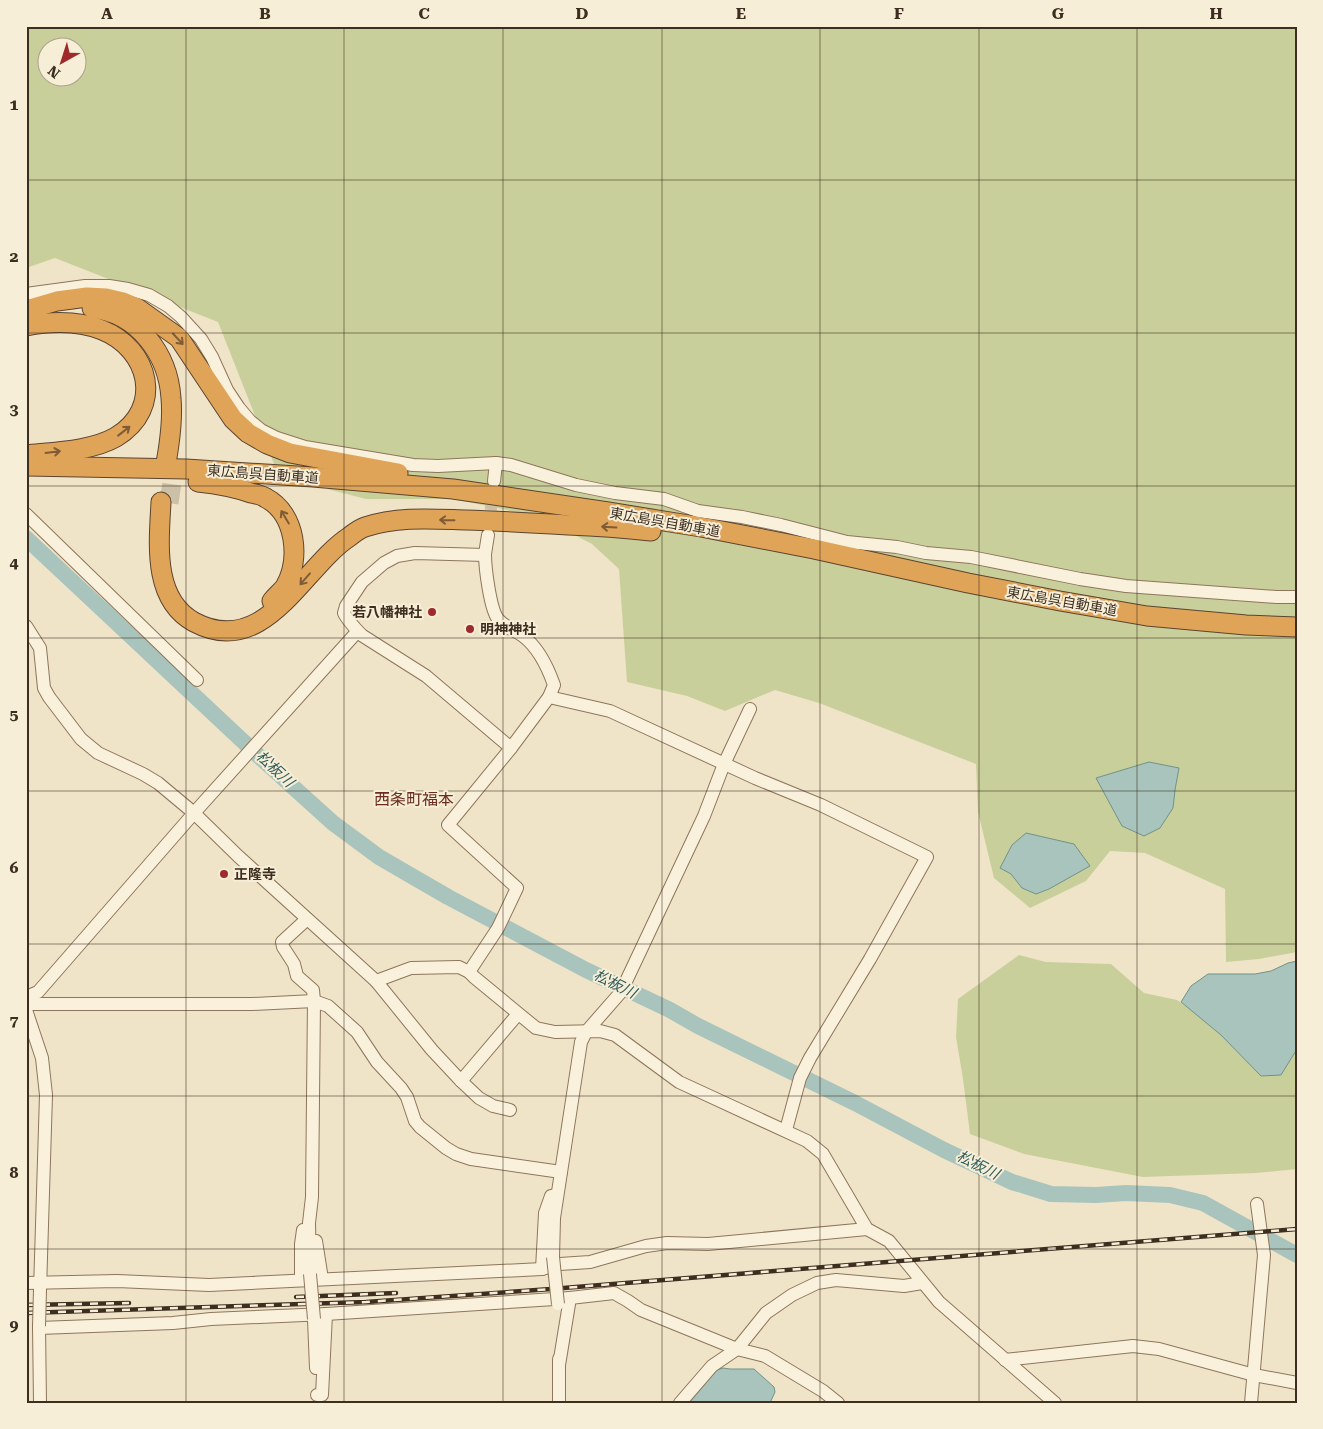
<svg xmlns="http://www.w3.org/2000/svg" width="1323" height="1429" font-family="'Roboto Serif','Noto Sans JP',serif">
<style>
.green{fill:#c9cf9b;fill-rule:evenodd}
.water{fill:#a9c4bc;stroke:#6f938a}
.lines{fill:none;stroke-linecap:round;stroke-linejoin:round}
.river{stroke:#a9c4bc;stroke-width:16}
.minor-tunnel{stroke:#ccc0a6;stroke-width:12;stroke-dasharray:12 6;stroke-linecap:butt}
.highway-tunnel{stroke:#ccc0a6;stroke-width:19;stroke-dasharray:19 9;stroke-linecap:butt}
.minor-casing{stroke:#8d765c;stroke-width:14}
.highway-casing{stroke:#5b4430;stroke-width:21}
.minor{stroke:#faf1dc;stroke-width:12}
.highway{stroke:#e0a458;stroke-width:19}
.rail-casing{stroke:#3d2e20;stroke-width:4.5}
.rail{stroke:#f7eed8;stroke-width:2.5;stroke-dasharray:8;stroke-linecap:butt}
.minor-bridge-casing{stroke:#8d765c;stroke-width:14;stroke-linecap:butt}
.minor-bridge{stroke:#faf1dc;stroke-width:12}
.oneway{stroke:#7e5d36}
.grid{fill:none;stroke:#3d2e20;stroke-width:1;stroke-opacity:0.55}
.poi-dot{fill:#9e2a2b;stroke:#f7eed8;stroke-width:2}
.labels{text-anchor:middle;stroke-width:4;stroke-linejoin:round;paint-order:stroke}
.street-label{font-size:14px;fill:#3d2e20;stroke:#f7eed8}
.poi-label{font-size:14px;font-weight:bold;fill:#3d2e20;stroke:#f7eed8;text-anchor:start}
.water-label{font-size:15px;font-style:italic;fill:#2f5d5a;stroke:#f7eed8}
.quarter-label{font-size:16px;fill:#6b2e1e;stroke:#f7eed8}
.neatline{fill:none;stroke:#3d2e20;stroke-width:2}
.grid-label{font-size:16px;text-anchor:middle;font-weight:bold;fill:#3d2e20}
</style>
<rect width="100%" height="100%" fill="#f0e4c8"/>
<!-- green -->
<g class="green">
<path d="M26 26H1297V952L1259 959 1226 962 1225 889 1145 853 1110 851 1086 881 1030 908 994 878 978 812 976 764 819 703 775 690 725 711 687 696 627 682 619 569 592 544 555 525 507 510 453 499H366L327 489 274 464 218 322 55 258 26 268ZM48 48H78V78H48Z"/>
<path d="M1019 955 1046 962 1111 964 1144 993 1177 1000 1280 1074 1297 1049V1169L1256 1173 1143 1177 1024 1154 970 1134 963 1079 956 1037 958 999Z"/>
</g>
<!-- water -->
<g class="water">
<path d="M1149 762 1179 768 1175 790 1173 808 1160 828 1144 836 1122 826 1096 778Z"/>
<path d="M1026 833 1074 844 1090 866 1049 889 1036 894 1022 888 1011 874 1000 868 1012 845Z"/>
<path d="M1297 961V1049L1281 1075 1261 1076 1221 1035 1181 1002 1191 986 1208 974H1255L1271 971 1288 963Z"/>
<path d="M723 1368 730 1369H754L774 1387 775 1392 770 1403H689L717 1370Z"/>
</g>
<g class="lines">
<!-- river -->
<path class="river" d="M26 538 262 759 333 823 379 857 448 897 586 970 670 1010 698 1026 855 1103 944 1150 1012 1182 1051 1194 1096 1195 1126 1193 1170 1195 1203 1203 1297 1255"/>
<!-- minor-tunnel -->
<path class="minor-tunnel" d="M489 528 493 488"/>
<!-- highway-tunnel -->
<path class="highway-tunnel" d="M169 503 175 462"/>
<defs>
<g id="minor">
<path d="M26 294 85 286H109L128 289 149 295 168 306 181 317 201 339 212 357 227 390 239 408 250 421 261 430 277 438 305 447 413 465 438 466 496 463 511 465 576 485 615 493 664 499 698 511 742 517 781 525 847 542 897 547 926 553 971 557 1080 579 1126 586 1276 597H1297"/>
<path d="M494 481 496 463"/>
<path d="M26 514 197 680"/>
<path d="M488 535C487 541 486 548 485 554 485 567 490 609 498 619 504 627 515 630 523 636 539 648 548 668 554 685L549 697"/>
<path d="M485 555 415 553 397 556 384 563 362 582 346 606 344 613C346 618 358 632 363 636L426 676 511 748"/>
<path d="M26 626 40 648 44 688 49 697 81 739 98 753 143 774 158 783 194 813 238 856 376 981 411 968 459 967 469 972 474 977 536 1028 555 1032 600 1031 615 1035 679 1082 807 1141 823 1154 867 1229 889 1241 939 1302 1055 1403"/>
<path d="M307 919 282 942 283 947 294 964 297 976 313 990 314 1001 312 1197 309 1223 310 1274"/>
<path d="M469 972 498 928 517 888 448 825 511 748 549 697 610 711 755 778 821 805 927 857 870 959 810 1058 800 1078 786 1130"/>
<path d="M376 981 432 1050 461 1081 479 1098 493 1106 510 1110"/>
<path d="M26 997 38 992 194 813 357 632"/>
<path d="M26 1004H252L314 1001 328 1006 357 1032 377 1062 401 1088 407 1097 415 1121 420 1127 446 1148 456 1154 471 1159 561 1172"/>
<path d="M26 1010 42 1058 46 1095 40 1290"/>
<path d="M461 1081 518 1014"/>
<path d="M316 1241 322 1279"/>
<path d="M553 1257 554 1218 581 1042 586 1032 621 992 704 816 724 764 750 709"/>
<path d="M542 1269 545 1213 551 1196 555 1195"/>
<path d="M301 1280V1244L303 1230"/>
<path d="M26 1283 117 1281 209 1285 542 1269 560 1264 590 1262 646 1246 667 1243 708 1244 867 1229"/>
<path d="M314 1319 316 1368"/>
<path d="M39 1326 40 1403"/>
<path d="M39 1328 173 1323 211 1319 326 1314 570 1298"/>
<path d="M1005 1360 1133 1346 1159 1349 1254 1375 1297 1383"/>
<path d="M559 1365 570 1298 614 1293 628 1301 641 1310 737 1349 765 1356 823 1391 838 1403"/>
<path d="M317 1395H322L326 1314"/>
<path d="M559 1403V1359"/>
<path d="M680 1403 712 1366 737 1349 766 1313 792 1295 817 1283 836 1280 904 1286 922 1283"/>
<path d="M1251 1403 1264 1255 1257 1204"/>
</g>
<g id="highway">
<path d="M92 308C138 313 168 354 171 398 173 420 170 441 166 463"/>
<path d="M26 310 57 301 87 297 106 298 123 302 137 308 179 338 233 419 248 433 267 444 290 453 398 473"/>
<path d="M26 326C52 321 77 320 102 330 150 349 164 408 116 437 92 451 54 452 26 455"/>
<path d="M26 466 186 469 313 477 453 489 608 512 701 527 814 549 968 583 1060 601 1147 616 1246 625 1297 627"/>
<path d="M198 482C217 484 234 487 251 493 256 494 262 495 266 498 296 514 301 559 285 587 281 592 276 596 272 601"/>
<path d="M161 502C159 542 152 599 194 622 265 660 302 568 349 537 354 533 359 529 365 527 398 516 433 519 466 520 500 521 534 523 568 525 596 526 624 528 651 531"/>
</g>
</defs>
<!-- minor casing -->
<use href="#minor" class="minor-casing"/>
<!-- highway casing -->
<use href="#highway" class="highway-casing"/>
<!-- minor -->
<use href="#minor" class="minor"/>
<!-- highway -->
<use href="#highway" class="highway"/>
<defs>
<g id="rail">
<path d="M296 1297 396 1293"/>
<path d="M26 1305 129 1303"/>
<path d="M26 1313 366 1302 551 1289 1297 1229"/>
</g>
</defs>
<!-- rail casing -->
<use href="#rail" class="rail-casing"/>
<!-- rail -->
<use href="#rail" class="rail"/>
<defs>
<g id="minor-bridge">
<path d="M553 1257 558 1304"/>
<path d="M310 1274 314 1319"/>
<path d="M39 1326 40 1290"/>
</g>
</defs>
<!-- minor-bridge casing -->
<use href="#minor-bridge" class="minor-bridge-casing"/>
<!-- minor-bridge -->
<use href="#minor-bridge" class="minor-bridge"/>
</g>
<!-- one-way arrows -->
<defs><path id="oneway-shaft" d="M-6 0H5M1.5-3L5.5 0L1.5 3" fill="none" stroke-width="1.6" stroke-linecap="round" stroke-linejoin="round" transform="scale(1.25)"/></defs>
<g class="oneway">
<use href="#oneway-shaft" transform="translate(178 339) rotate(47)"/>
<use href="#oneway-shaft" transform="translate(124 431) rotate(-38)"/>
<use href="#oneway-shaft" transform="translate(53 452) rotate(-7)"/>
<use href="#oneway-shaft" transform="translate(285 517) rotate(-121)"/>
<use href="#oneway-shaft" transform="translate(447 520) rotate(-179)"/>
<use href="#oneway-shaft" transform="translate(609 527) rotate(-177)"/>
<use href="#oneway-shaft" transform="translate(305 579) rotate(131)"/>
</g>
<!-- grid -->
<path class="grid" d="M186 26V1403M344 26V1403M503 26V1403M662 26V1403M820 26V1403M979 26V1403M1137 26V1403M26 180H1297M26 333H1297M26 486H1297M26 638H1297M26 791H1297M26 944H1297M26 1096H1297M26 1249H1297"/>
<!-- markers -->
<g class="poi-dot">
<circle cx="432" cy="612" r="5"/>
<circle cx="470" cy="629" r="5"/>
<circle cx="224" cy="874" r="5"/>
</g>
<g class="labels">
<!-- street labels -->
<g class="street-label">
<text transform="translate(263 474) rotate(4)" y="5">東広島呉自動車道</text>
<text transform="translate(665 522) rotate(10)" y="5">東広島呉自動車道</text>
<text transform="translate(1062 601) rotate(10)" y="5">東広島呉自動車道</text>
</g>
<!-- poi labels -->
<g class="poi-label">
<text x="422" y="617" text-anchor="end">若八幡神社</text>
<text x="480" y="634">明神神社</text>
<text x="234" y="879">正隆寺</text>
</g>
<!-- water labels -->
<g class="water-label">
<text transform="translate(275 769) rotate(43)" y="5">松板川</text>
<text transform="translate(615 984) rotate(27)" y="5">松板川</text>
<text transform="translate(978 1165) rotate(27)" y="5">松板川</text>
</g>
<!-- quarter labels -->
<g class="quarter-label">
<text x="414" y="805">西条町福本</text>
</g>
</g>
<!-- border -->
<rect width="1323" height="1429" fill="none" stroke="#f7eed8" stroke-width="55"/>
<!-- north arrow -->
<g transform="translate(62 62) rotate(219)"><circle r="24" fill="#f7eed8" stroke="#ada18e"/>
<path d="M0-4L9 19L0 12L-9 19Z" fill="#9e2a2b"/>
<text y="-8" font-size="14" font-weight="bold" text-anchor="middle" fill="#3d2e20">N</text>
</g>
<rect x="28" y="28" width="1268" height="1374" class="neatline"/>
<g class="grid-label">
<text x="107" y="19">A</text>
<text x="265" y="19">B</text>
<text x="424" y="19">C</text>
<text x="582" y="19">D</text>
<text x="741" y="19">E</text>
<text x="899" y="19">F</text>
<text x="1058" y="19">G</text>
<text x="1216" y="19">H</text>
<text x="14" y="110">1</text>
<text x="14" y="262">2</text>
<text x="14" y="415">3</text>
<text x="14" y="568">4</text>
<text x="14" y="720">5</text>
<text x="14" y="873">6</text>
<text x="14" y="1026">7</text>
<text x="14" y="1178">8</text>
<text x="14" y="1331">9</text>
</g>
</svg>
